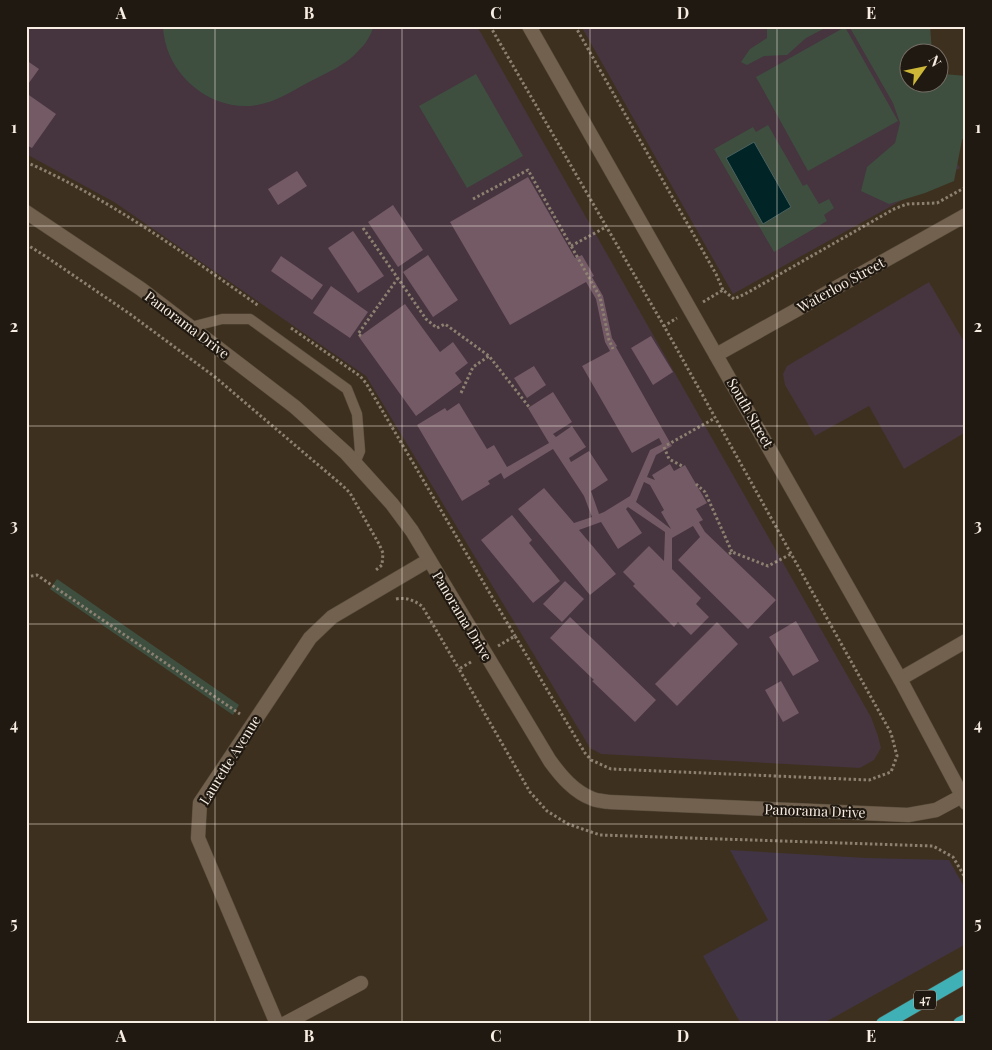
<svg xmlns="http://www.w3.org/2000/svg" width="992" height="1050" font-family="'Playfair Display',serif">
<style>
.commercial{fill:#413545}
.education{fill:#46343e}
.green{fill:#3e4f40}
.water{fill:#012526;stroke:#4b615e}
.building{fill:#735a65;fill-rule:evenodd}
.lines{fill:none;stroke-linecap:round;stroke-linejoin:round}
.service-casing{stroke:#574b3b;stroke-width:11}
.minor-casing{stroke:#574b3b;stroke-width:15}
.tertiary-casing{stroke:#574b3b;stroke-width:15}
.trunk-casing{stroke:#574b3b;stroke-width:15}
.path{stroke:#8c8071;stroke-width:3;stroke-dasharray:2.5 2.5;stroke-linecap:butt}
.service{stroke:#71614e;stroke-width:10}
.minor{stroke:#71614e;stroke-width:14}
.tertiary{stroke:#71614e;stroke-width:14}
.trunk{stroke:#40b0b7;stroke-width:14}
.grid{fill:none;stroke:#f7ede2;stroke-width:1;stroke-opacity:0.55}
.labels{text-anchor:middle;stroke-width:4.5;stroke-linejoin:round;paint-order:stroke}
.shield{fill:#201911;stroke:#b6ada3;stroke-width:1}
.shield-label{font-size:12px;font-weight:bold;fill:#f7ede2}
.street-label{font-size:14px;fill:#f7ede2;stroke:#201911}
.neatline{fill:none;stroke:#f7ede2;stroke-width:2}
.grid-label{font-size:16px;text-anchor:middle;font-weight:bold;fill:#f7ede2}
</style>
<rect width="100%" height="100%" fill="#3e301e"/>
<!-- commercial -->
<path class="commercial" d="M730 850 866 858 949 860 966 890V944L822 1024H741L703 956 768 920Z"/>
<!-- education -->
<g class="education">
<path d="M26 26H477L871 717 878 736 881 748 874 760 860 768 601 754 590 748 366 376 114 202 26 154Z"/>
<path d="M581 26H879L910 82 911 83 960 168 733 294Z"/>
<path d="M929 282 966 345V432L904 469 869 406 815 436 785 385 783 374 787 366Z"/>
</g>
<!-- green -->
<g class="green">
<path d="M163 26H374C371 34 366 44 360 49 347 65 326 73 309 82 292 91 276 102 257 105 215 112 174 81 165 41 164 36 163 31 163 26Z"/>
<path d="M767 26H829L806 38 787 55 764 56 747 65 741 62 750 49 767 38Z"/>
<path d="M849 26H930L932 52H910V82H940V65L944 74 966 76V134L962 140 954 181 925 193 889 204 861 191 867 167 895 143 900 123 893 103Z"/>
<path d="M845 27 898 121 808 171 756 77Z"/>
<path d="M476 74 523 156 467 188 419 106Z"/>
<path d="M768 125 803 186 807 184 819 204 829 199 834 208 824 215 827 221 774 252 714 149 753 127 756 132Z"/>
<path d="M57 579 239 705 233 715 50 589Z"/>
</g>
<!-- water -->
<path class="water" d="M754 142 791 207 763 224 726 158Z"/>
<!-- building -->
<g class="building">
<path d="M26 60 39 69 26 87Z"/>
<path d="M26 93 56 114 32 148 26 145Z"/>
<path d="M297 171 307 186 278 205 268 189Z"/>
<path d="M528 177 575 258 582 255 594 276 592 277 603 296 612 338 617 346 616 347 672 446 656 455 647 477 655 480 652 475 670 464 674 471 685 465 707 503 696 509 703 520 699 522 705 532 776 600 748 629 678 560 700 537 693 526 672 538V569L701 598 696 604 709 617 691 635 678 622 674 627 633 586 635 584 623 572 649 546 664 561 665 532 628 507 626 509 642 533 618 549 601 522 579 530 616 574 590 595 518 509 544 488 574 523 592 517 584 496 553 449 504 479 501 473 488 481 490 484 462 501 417 425 445 408 447 411 459 403 487 449 494 445 507 467 549 443 528 408 553 392 572 422 553 434 556 437 572 426 586 447 569 458 571 462 589 451 608 480 591 491 599 514 604 512 630 496 650 450 662 444 659 438 632 453 582 366 610 351 605 342 596 299 586 282 510 325 450 222ZM644 482 650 485 664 510 661 512 671 529 636 502Z"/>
<path d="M393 205 423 250 398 267 368 222Z"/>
<path d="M353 231 384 276 358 293 328 248Z"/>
<path d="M428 255 458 300 433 317 403 272Z"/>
<path d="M281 256 323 285 312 300 271 271Z"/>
<path d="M331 286 368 312 350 338 313 313Z"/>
<path d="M405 304 440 352 453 342 468 363 455 373 462 382 416 416 359 337Z"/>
<path d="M651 336 673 372 653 385 631 348Z"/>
<path d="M534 366 546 385 527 398 514 378Z"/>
<path d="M512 515 532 540 529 543 560 581 533 603 481 540Z"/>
<path d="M565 581 584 599 562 622 543 604Z"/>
<path d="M570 617 656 700 635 722 592 681 594 680 550 638Z"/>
<path d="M796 621 819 661 793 676 769 637Z"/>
<path d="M717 622 738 644 677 706 655 684Z"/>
<path d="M781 681 799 713 783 722 765 690Z"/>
</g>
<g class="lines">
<defs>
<path id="service" d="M191 327 222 319H250L347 389 357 414 360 451 355 463"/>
<g id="minor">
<path d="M716 355 966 215"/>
<path d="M900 679 966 641"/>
<path d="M277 1024 198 838 200 803 310 638 332 617 429 560"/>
<path d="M284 1024 361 983"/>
</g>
<g id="tertiary">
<path d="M529 26 900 679 966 803"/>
<path d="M26 212 141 289 295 407 346 453 392 504 412 531 550 761C561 776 574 792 593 799 598 801 604 801 609 802L908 815 936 810 962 796"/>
</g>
<g id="trunk">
<path d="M883 1024 966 976"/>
<path d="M960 1024 966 1021"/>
</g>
</defs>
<!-- service casing -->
<use href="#service" class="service-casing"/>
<!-- minor casing -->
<use href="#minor" class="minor-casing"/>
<!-- tertiary casing -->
<use href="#tertiary" class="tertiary-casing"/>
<!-- trunk casing -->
<use href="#trunk" class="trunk-casing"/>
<!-- path -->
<g class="path">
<path d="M490 26 664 326"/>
<path d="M575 26 716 274 723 290"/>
<path d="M26 162C110 199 185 254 259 306"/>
<path d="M473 199 528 170 600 297 609 340 613 349"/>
<path d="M363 228 426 319 437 328 445 324 489 356 529 407"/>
<path d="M26 244 45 256 130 314 215 377 343 486 350 493 379 544 383 553 382 565 376 570"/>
<path d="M571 246 606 227"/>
<path d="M703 302 723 290 734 299 745 294 894 209 907 204 937 203 966 187"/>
<path d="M291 328 360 376 366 383 515 636"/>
<path d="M361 336 358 334 398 278"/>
<path d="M461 393 473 367 489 356"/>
<path d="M667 445 715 418"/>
<path d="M664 447 669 459 682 466"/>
<path d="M696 484 705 492 732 552"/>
<path d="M729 554 732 552 768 566 791 554"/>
<path d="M26 577 37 575 240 714"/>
<path d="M396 599C407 597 413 600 422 606L459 669"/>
<path d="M498 646 515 636 585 753 591 760 611 769 869 780 891 772 897 756 891 733 664 326 677 318"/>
<path d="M471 662 459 669 530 792 547 811 568 824 600 835 933 846 953 857 966 879"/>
</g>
<!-- service -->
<use href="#service" class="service"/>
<!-- minor -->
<use href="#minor" class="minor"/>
<!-- tertiary -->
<use href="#tertiary" class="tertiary"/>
<!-- trunk -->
<use href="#trunk" class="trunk"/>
</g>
<!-- grid -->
<path class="grid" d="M215 26V1024M402 26V1024M590 26V1024M777 26V1024M26 226H966M26 426H966M26 624H966M26 824H966"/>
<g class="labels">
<!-- shield labels -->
<rect class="shield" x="914" y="990.5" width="22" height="19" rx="4"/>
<g class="shield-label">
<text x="925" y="1004">47</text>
</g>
<!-- street labels -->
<g class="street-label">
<text transform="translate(841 285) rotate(-29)" y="5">Waterloo Street</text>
<text transform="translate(187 325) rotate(37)" y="5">Panorama Drive</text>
<text transform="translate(750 413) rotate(60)" y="5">South Street</text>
<text transform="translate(462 616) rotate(59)" y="5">Panorama Drive</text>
<text transform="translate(230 760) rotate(-58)" y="5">Laurette Avenue</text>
<text transform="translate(815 811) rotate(2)" y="5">Panorama Drive</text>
</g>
</g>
<!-- border -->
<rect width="992" height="1050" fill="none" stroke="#201911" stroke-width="55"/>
<!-- north arrow -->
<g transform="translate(924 68) rotate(57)"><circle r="24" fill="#201911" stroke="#766e65"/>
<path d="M0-4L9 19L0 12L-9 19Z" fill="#ceb837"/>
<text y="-8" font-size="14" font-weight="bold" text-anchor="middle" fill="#f7ede2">N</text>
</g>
<rect x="28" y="28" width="936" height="994" class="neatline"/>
<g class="grid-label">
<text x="121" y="19">A</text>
<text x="309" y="19">B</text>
<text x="496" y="19">C</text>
<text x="683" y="19">D</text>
<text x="871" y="19">E</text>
<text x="14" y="133">1</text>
<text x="978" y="133">1</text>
<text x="14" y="332">2</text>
<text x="978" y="332">2</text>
<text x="14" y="531">3</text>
<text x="978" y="531">3</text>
<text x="14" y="730">4</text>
<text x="978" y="730">4</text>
<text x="14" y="929">5</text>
<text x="978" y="929">5</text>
<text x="121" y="1042">A</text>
<text x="309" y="1042">B</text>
<text x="496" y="1042">C</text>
<text x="683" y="1042">D</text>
<text x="871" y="1042">E</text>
</g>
</svg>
